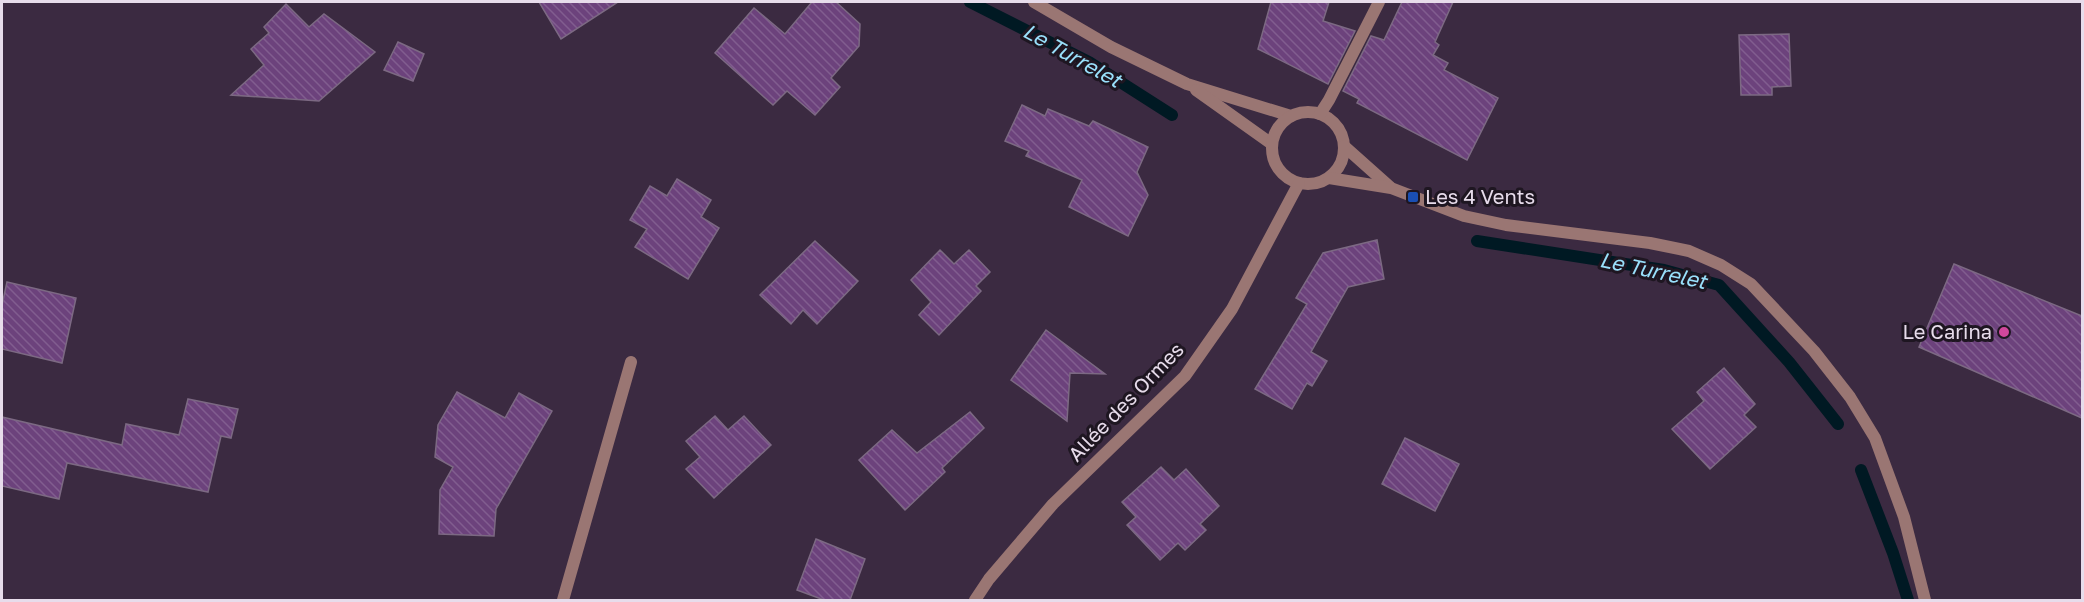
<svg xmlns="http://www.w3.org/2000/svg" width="2084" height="602" font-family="'Golos Text',sans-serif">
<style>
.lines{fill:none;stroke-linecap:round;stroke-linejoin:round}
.stream{stroke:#001923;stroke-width:12}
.building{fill:url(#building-back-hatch);stroke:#7c6983;stroke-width:1.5}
.street{stroke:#9a7673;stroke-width:12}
.transit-dot{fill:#1a4fb4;stroke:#1e1621;stroke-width:2}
.hotel-dot{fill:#d1479c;stroke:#1e1621;stroke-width:2}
.labels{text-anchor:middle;stroke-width:6;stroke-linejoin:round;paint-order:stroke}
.poi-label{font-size:20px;fill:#e7dceb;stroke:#1e1621;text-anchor:start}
.street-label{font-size:20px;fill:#e7dceb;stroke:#1e1621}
.water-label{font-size:21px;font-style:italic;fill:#99e0fb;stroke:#1e1621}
</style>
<defs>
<pattern id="building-back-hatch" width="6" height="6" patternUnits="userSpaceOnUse" patternTransform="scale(1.5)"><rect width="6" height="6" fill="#6c427c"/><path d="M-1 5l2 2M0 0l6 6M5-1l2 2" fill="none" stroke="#815d8f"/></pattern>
</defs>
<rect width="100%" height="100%" fill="#3b2a41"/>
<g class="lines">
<!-- stream -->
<g class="stream">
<path d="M970 2 1089 62 1172 115"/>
<path d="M1477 241 1664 270 1719 285 1789 362 1838 424"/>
<path d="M1861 470 1893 553 1908 600"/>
</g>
</g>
<!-- building -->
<g class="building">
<path d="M539 2H618L561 39Z"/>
<path d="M812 2H836L860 24 859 46 831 78 840 87 815 115 787 91 773 105 715 53 754 8 785 34Z"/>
<path d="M1271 2H1329L1323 21 1355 31 1328 84 1258 49Z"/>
<path d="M1402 2H1453L1435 42 1439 45 1433 55 1448 63 1444 70 1498 98 1467 160 1357 103 1359 99 1343 91 1371 36 1384 40Z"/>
<path d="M286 4 309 27 324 14 375 52 319 101 231 95 264 65 251 49 269 33 264 27Z"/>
<path d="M1789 34 1791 86 1772 87V95H1741L1739 35Z"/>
<path d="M398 42 424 54 413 81 384 70Z"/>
<path d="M1022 105 1045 116 1048 109 1089 126 1093 121 1148 147 1137 172 1148 195 1128 236 1069 207 1082 180 1026 156 1029 151 1005 141Z"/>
<path d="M677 179 711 200 701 217 719 228 688 279 635 247 647 229 630 220 650 186 667 196Z"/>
<path d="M1377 240 1384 279 1348 287 1311 352 1327 361 1312 386 1307 383 1292 409 1255 389 1307 304 1296 298 1323 253Z"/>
<path d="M815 241 858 281 817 324 803 310 791 324 760 295Z"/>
<path d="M940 250 954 264 969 250 990 272 976 286 981 291 939 335 919 315 931 302 911 280Z"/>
<path d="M1954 264 2082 316V418L1919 347Z"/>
<path d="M7 282 76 298 62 363 2 349V305Z"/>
<path d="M1046 330 1105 374 1070 373 1067 421 1011 380Z"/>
<path d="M1724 368 1755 404 1744 415 1756 427 1710 469 1672 429 1704 401 1697 392Z"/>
<path d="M457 392 505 418 519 393 552 411 496 509 494 536 439 534 440 490 453 467 435 457 438 425Z"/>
<path d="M188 399 238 409 231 438 221 436 208 492 67 463 59 499 2 486V417L122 445 126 424 179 435Z"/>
<path d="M970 412 984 428 942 468 945 472 905 510 859 460 892 430 917 453Z"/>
<path d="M715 416 728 430 744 416 771 445 714 498 686 469 700 457 686 441Z"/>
<path d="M1405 438 1459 464 1435 511 1382 484Z"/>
<path d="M1161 467 1174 480 1186 469 1219 506 1200 524 1206 530 1185 550 1178 543 1160 560 1127 525 1136 517 1122 502Z"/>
<path d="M816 539 865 559 850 600H824L797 590Z"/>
</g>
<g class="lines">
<!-- street -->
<g class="street">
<path d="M1034 2 1111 47 1187 84 1291 116"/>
<path d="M1196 90 1272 144"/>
<circle cx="1308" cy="148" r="36"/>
<path d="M1320 114 1329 100 1379 2"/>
<path d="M1344 146 1390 187"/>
<path d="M1329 178 1391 188 1464 216 1506 225 1650 243 1689 251 1721 265 1751 284 1814 351 1850 397 1875 438 1904 517 1925 600"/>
<path d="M563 600 631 362"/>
<path d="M975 600 989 579 1053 504 1185 376 1232 309 1299 183"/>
</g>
</g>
<!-- markers -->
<rect class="transit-dot" x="1407" y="191" width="12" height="12" rx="3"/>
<circle class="hotel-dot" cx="2004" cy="332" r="6"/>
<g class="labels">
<!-- poi labels -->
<g class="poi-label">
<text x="1425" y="204">Les 4 Vents</text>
<text x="1992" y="339" text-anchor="end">Le Carina</text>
</g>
<!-- street labels -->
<g class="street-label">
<text transform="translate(1126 402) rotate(-46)" y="7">Allée des Ormes</text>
</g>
<!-- water labels -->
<g class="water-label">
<text transform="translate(1072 56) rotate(29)" y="7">Le Turrelet</text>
<text transform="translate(1653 271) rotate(12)" y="7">Le Turrelet</text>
</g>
</g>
<!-- border -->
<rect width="2084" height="602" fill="none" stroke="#e7dceb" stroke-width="6"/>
</svg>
